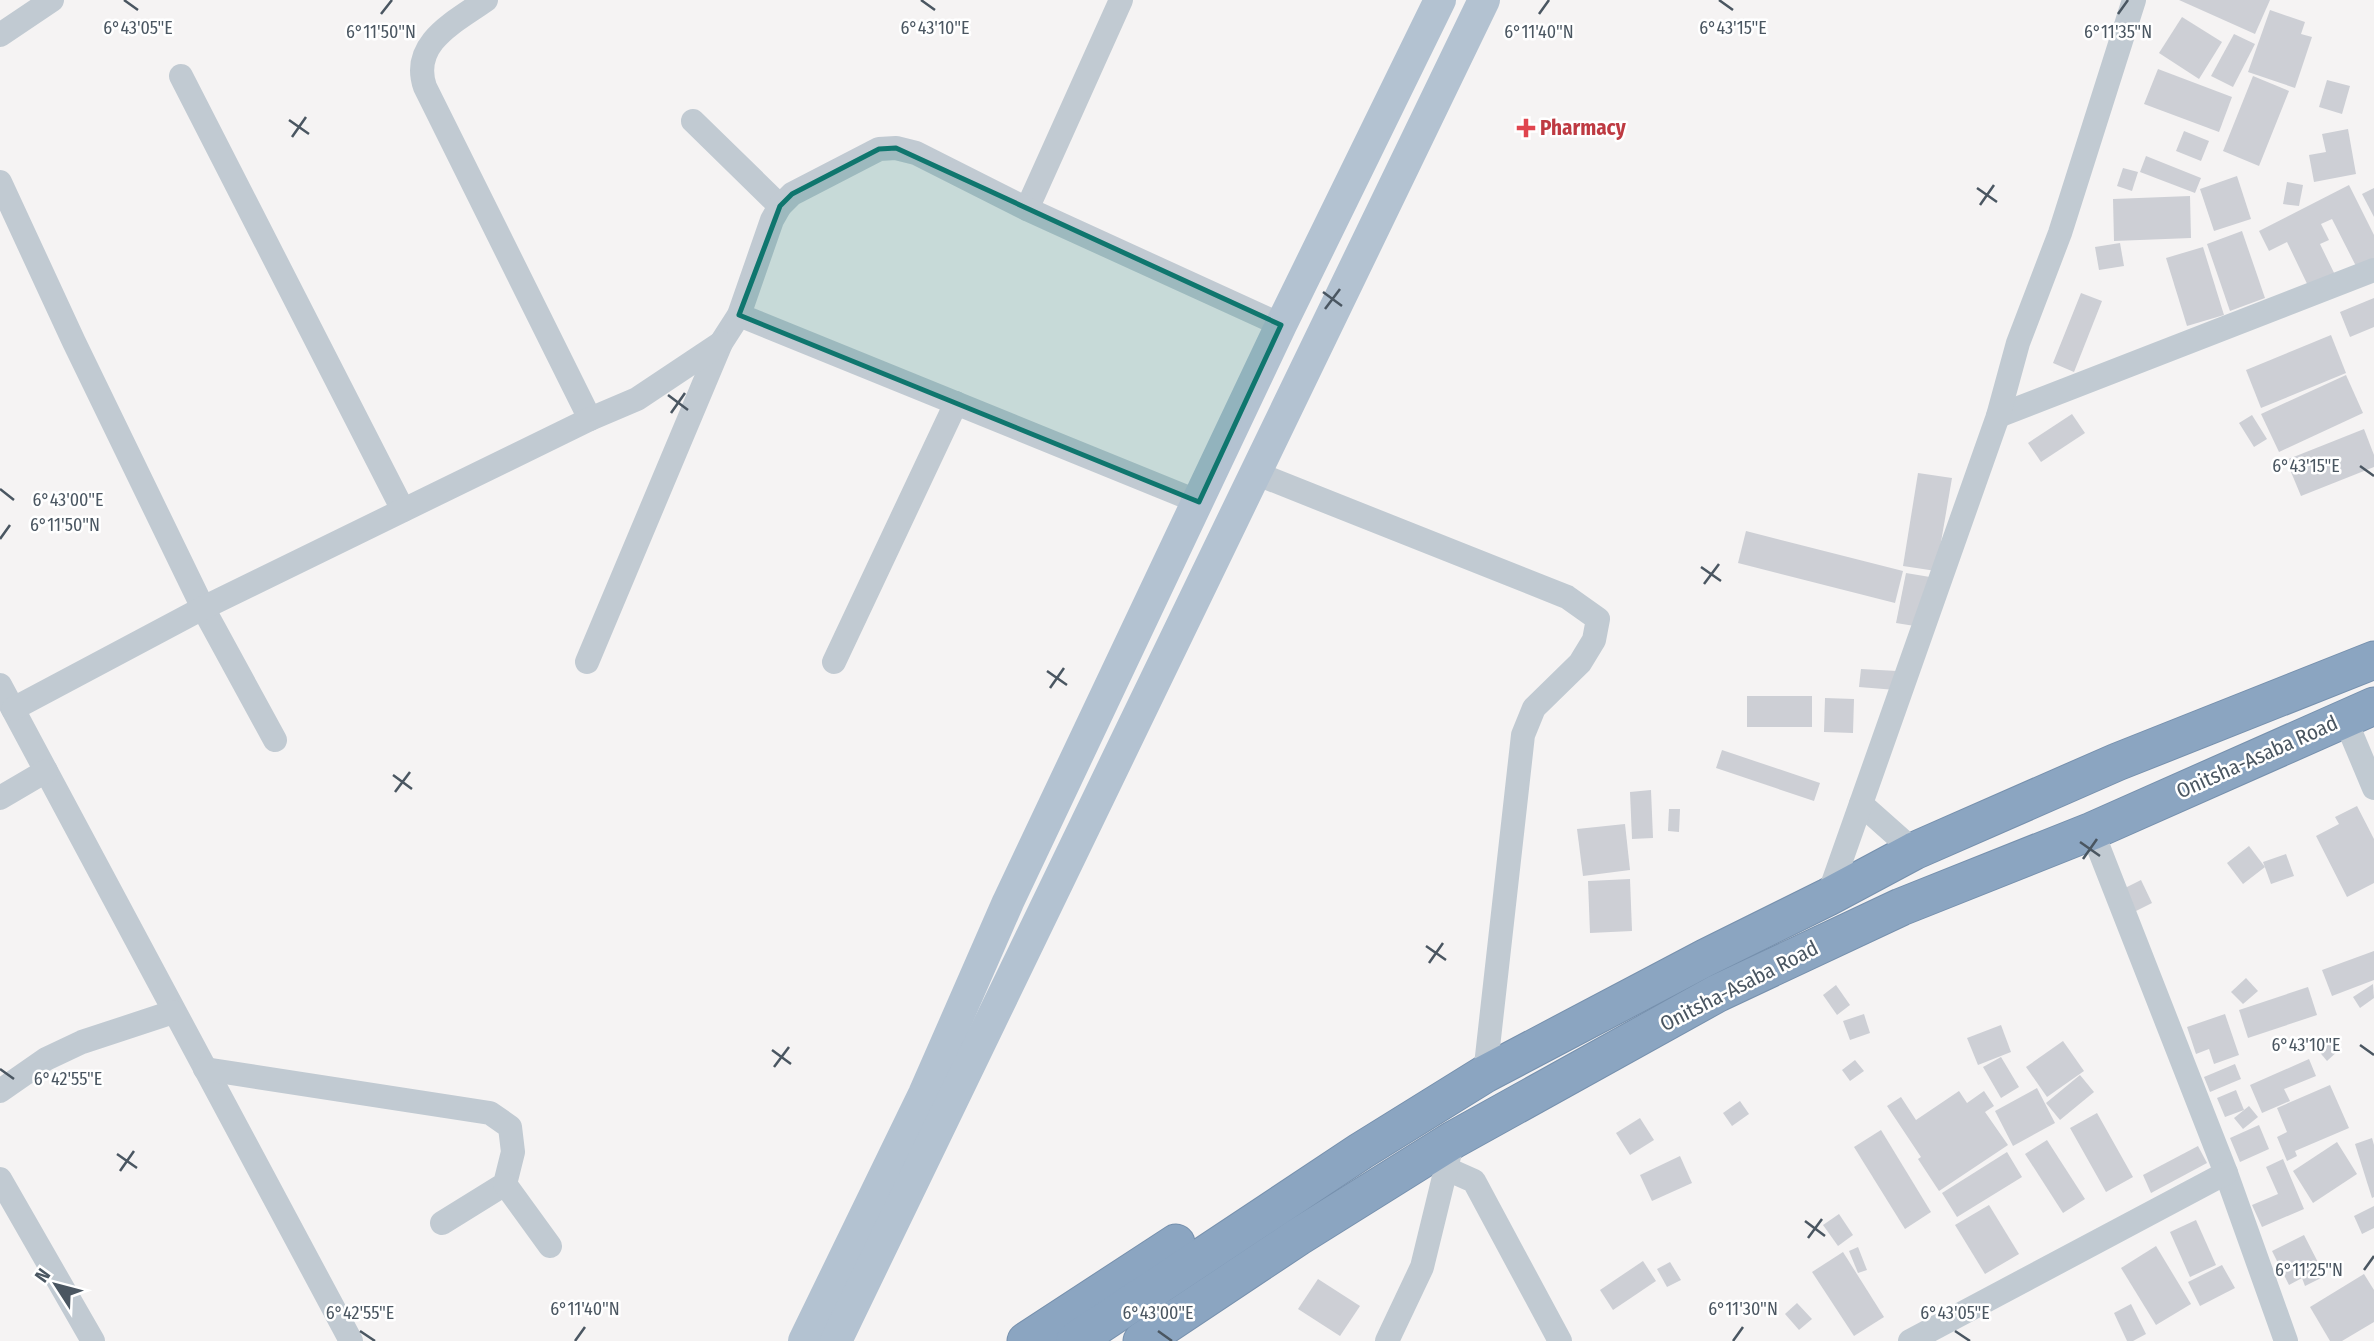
<svg xmlns="http://www.w3.org/2000/svg" width="2374" height="1341" font-family="'Fira Sans Condensed',sans-serif">
<style>
.building{fill:#cdcfd5}
.lines{fill:none;stroke-linecap:round;stroke-linejoin:round}
.highway-casing{stroke:#7690ad;stroke-width:39}
.minor{stroke:#c1cad2;stroke-width:24}
.major{stroke:#b3c2d1;stroke-width:32}
.highway{stroke:#8ba5c1;stroke-width:37}
.marked{fill:#0f766e;fill-opacity:0.2;stroke:#0f766e;stroke-width:5;stroke-linejoin:round}
.ticks{fill:none;stroke:#4a5661;stroke-width:2.5}
.health-dot{fill:#e0444e;stroke:#fff;stroke-width:2.5}
.labels{text-anchor:middle;stroke-width:5;stroke-linejoin:round;paint-order:stroke}
.health-label{font-size:21px;font-weight:bold;fill:#be3a42;stroke:#fff;text-anchor:start}
.street-label{font-size:21px;fill:#4a5661;stroke:#fff}
.ticks-label{font-size:18px;text-anchor:middle;fill:#4a5661;stroke:#fff;stroke-width:5;stroke-linejoin:round;paint-order:stroke}
</style>
<rect width="100%" height="100%" fill="#f5f3f3"/>
<!-- building -->
<g class="building">
<path d="M2179 0H2270L2255 34Z"/>
<path d="M2270 10 2305 22 2301 34 2312 37 2295 88 2248 72Z"/>
<path d="M2182 17 2222 42 2199 79 2159 53Z"/>
<path d="M2234 34 2255 44 2233 87 2211 76Z"/>
<path d="M2158 69 2232 97 2219 132 2144 104Z"/>
<path d="M2253 76 2289 91 2259 166 2223 151Z"/>
<path d="M2327 80 2350 86 2342 114 2319 107Z"/>
<path d="M2348 129 2356 174 2314 182 2309 155 2326 152 2322 134Z"/>
<path d="M2184 131 2209 141 2201 161 2176 151Z"/>
<path d="M2146 156 2201 178 2195 193 2140 172Z"/>
<path d="M2123 168 2138 172 2132 191 2117 186Z"/>
<path d="M2237 176 2251 219 2214 231 2200 189Z"/>
<path d="M2287 182 2303 185 2299 206 2283 204Z"/>
<path d="M2349 185 2374 235V262L2358 270 2332 219 2321 224 2329 240 2320 244 2337 279 2311 292 2287 242 2269 251 2259 231Z"/>
<path d="M2374 188V217L2362 194Z"/>
<path d="M2190 196 2191 238 2114 241 2113 199Z"/>
<path d="M2242 231 2265 298 2230 311 2207 244Z"/>
<path d="M2120 243 2124 266 2099 270 2095 247Z"/>
<path d="M2203 247 2224 315 2187 326 2166 258Z"/>
<path d="M2081 293 2102 301 2074 372 2053 363Z"/>
<path d="M2374 298V327L2350 337 2340 312Z"/>
<path d="M2331 335 2346 373 2261 408 2246 370Z"/>
<path d="M2346 375 2363 413 2279 452 2261 414Z"/>
<path d="M2072 414 2085 433 2041 462 2028 443Z"/>
<path d="M2252 415 2267 439 2254 447 2239 423Z"/>
<path d="M2364 429 2374 455V467L2301 496 2286 460Z"/>
<path d="M1918 473 1952 478 1936 571 1903 566Z"/>
<path d="M1746 531 1903 571 1895 603 1738 563Z"/>
<path d="M1906 573 1930 577 1921 627 1896 623Z"/>
<path d="M1861 669 1897 671 1896 690 1859 687Z"/>
<rect x="1747" y="696" width="65" height="31"/>
<path d="M1825 698 1854 699 1853 733 1824 732Z"/>
<path d="M1722 750 1820 783 1814 801 1716 768Z"/>
<path d="M1651 790 1653 838 1632 839 1630 792Z"/>
<path d="M2357 806 2374 839V883L2347 897 2316 836 2339 824 2335 817Z"/>
<path d="M1669 809H1680L1679 832 1668 831Z"/>
<path d="M1625 824 1630 870 1583 876 1577 829Z"/>
<path d="M2249 846 2265 867 2243 884 2227 863Z"/>
<path d="M2286 854 2294 876 2271 884 2263 862Z"/>
<path d="M1630 879 1632 931 1590 933 1588 881Z"/>
<path d="M2141 880 2152 903 2132 913 2121 890Z"/>
<path d="M2374 951V980L2332 996 2322 970Z"/>
<path d="M2246 978 2258 991 2243 1004 2231 992Z"/>
<path d="M2373 984 2374 998 2360 1008 2353 997Z"/>
<path d="M1836 985 1850 1005 1837 1015 1823 995Z"/>
<path d="M2308 987 2317 1015 2248 1038 2239 1010Z"/>
<path d="M1864 1014 1870 1033 1850 1040 1843 1021Z"/>
<path d="M2225 1014 2239 1055 2214 1064 2209 1049 2196 1054 2187 1027Z"/>
<path d="M2001 1025 2011 1052 1978 1065 1967 1038Z"/>
<path d="M2330 1038 2340 1049 2327 1061 2317 1049Z"/>
<path d="M2063 1041 2084 1071 2047 1097 2026 1067Z"/>
<path d="M2001 1057 2019 1087 2001 1098 1983 1067Z"/>
<path d="M2309 1059 2316 1076 2284 1089 2290 1101 2262 1113 2250 1085Z"/>
<path d="M1855 1060 1864 1071 1850 1081 1842 1070Z"/>
<path d="M2235 1064 2241 1079 2210 1092 2204 1077Z"/>
<path d="M2080 1075 2094 1092 2060 1120 2046 1103Z"/>
<path d="M2330 1085 2349 1128 2295 1151 2297 1156 2287 1161 2277 1137 2287 1132 2277 1108Z"/>
<path d="M2037 1088 2055 1123 2013 1146 1995 1111Z"/>
<path d="M2236 1090 2244 1110 2225 1117 2217 1098Z"/>
<path d="M1959 1091 1967 1103 1984 1091 1994 1106 1985 1112 2008 1145 1939 1191 1918 1159 1921 1157 1887 1106 1901 1097 1916 1120Z"/>
<path d="M1740 1101 1749 1114 1732 1126 1723 1113Z"/>
<path d="M2249 1106 2258 1117 2243 1129 2234 1118Z"/>
<path d="M2097 1113 2133 1177 2106 1192 2070 1128Z"/>
<path d="M1640 1118 1654 1140 1630 1155 1616 1133Z"/>
<path d="M2259 1125 2269 1149 2240 1162 2230 1138Z"/>
<path d="M1881 1130 1931 1212 1905 1229 1854 1147Z"/>
<path d="M2372 1138 2374 1145V1197L2372 1198 2355 1144Z"/>
<path d="M2047 1140 2085 1199 2063 1213 2025 1154Z"/>
<path d="M2337 1142 2357 1174 2313 1203 2293 1171Z"/>
<path d="M2198 1146 2207 1163 2151 1193 2143 1175Z"/>
<path d="M2007 1152 2022 1177 1957 1217 1942 1193Z"/>
<path d="M1680 1156 1692 1183 1652 1201 1640 1175Z"/>
<path d="M2283 1159 2304 1209 2262 1227 2252 1205 2278 1194 2266 1167Z"/>
<path d="M1989 1205 2019 1254 1985 1274 1955 1225Z"/>
<path d="M2374 1206V1228L2362 1234 2354 1216Z"/>
<path d="M1839 1214 1853 1235 1838 1246 1823 1225Z"/>
<path d="M2196 1220 2216 1265 2190 1277 2170 1232Z"/>
<path d="M2304 1235 2325 1276 2305 1286 2302 1278 2289 1285 2272 1251Z"/>
<path d="M2156 1246 2191 1304 2156 1325 2121 1268Z"/>
<path d="M1858 1247 1867 1270 1858 1273 1849 1251Z"/>
<path d="M1843 1252 1884 1317 1854 1336 1812 1272Z"/>
<path d="M1643 1261 1656 1281 1613 1310 1600 1290Z"/>
<path d="M1670 1262 1681 1280 1667 1287 1657 1269Z"/>
<path d="M2222 1265 2235 1288 2200 1306 2188 1282Z"/>
<path d="M2364 1274 2374 1290V1322L2342 1341H2330L2310 1307Z"/>
<path d="M1318 1279 1360 1306 1340 1336 1298 1309Z"/>
<path d="M1797 1303 1812 1319 1799 1330 1785 1314Z"/>
<path d="M2131 1304 2146 1334 2133 1341H2127L2114 1313Z"/>
</g>
<g class="lines">
<defs>
<g id="highway">
<path d="M1026 1341 1176 1243"/>
<path d="M1075 1341 1361 1151 1485 1074 1705 958 1828 897 1914 851 2117 762 2374 660"/>
<path d="M1142 1341 1298 1237 1453 1140 1718 993 1901 907 2092 831 2374 706"/>
</g>
</defs>
<!-- highway casing -->
<use href="#highway" class="highway-casing"/>
<!-- minor -->
<g class="minor">
<path d="M486 0C455 22 410 43 425 87L590 419"/>
<path d="M0 35 52 0"/>
<path d="M181 76 403 510"/>
<path d="M693 121 780 206"/>
<path d="M0 182 74 342 203 608 275 740"/>
<path d="M1027 209 1121 0"/>
<path d="M739 315 1199 502"/>
<path d="M1998 416 2374 270"/>
<path d="M1255 473 1567 597 1598 619 1594 640 1580 663 1534 708 1523 735 1485 1074"/>
<path d="M587 662 721 343 739 315 772 220 780 206 792 194 879 149 896 148 916 153 1027 209 1281 325"/>
<path d="M834 662 956 403"/>
<path d="M0 685 351 1341"/>
<path d="M13 709 203 608 590 419 637 399 721 343"/>
<path d="M2345 719 2374 788"/>
<path d="M0 798 46 771"/>
<path d="M1861 804 1914 851"/>
<path d="M2092 831 2226 1173 2286 1341"/>
<path d="M1828 897 1998 416 2018 343 2060 233 2134 0"/>
<path d="M205 1069 490 1113 510 1127 513 1152 505 1184 442 1223"/>
<path d="M0 1091 46 1059 82 1042 173 1012"/>
<path d="M1447 1169 1474 1181 1560 1341"/>
<path d="M0 1179 93 1341"/>
<path d="M505 1184 550 1246"/>
<path d="M1387 1341 1422 1267 1453 1140"/>
<path d="M1910 1341 2226 1173"/>
</g>
<!-- major -->
<g class="major">
<path d="M804 1341 924 1094 1008 902 1281 325 1440 0"/>
<path d="M836 1341 1484 0"/>
</g>
<!-- highway -->
<use href="#highway" class="highway"/>
</g>
<!-- marked area -->
<path class="marked" d="M896 148 1281 325 1199 502 739 315 780 206 792 194 879 149Z"/>
<!-- ticks -->
<path class="ticks" d="M124 0 138 10M921 0 935 10M1719 0 1733 10M381 14 392 0M1539 14 1549 0M2118 14 2128 0M289 120 309 134M292 137 306 117M1977 188 1997 202M1980 205 1994 185M1323 292 1342 306M1325 309 1340 289M668 395 688 410M671 413 685 393M2360 466 2374 476M0 489 14 500M0 539 10 525M1701 567 1721 581M1704 584 1719 564M1047 671 1067 685M1050 688 1064 668M393 775 412 789M395 792 410 772M2080 842 2100 856M2083 859 2097 839M1426 946 1446 960M1429 963 1443 943M2360 1045 2374 1055M772 1050 791 1064M774 1067 789 1047M0 1069 14 1079M117 1154 137 1168M120 1171 134 1151M1805 1221 1825 1236M1808 1238 1822 1219M2364 1270 2374 1256M360 1331 375 1341M1158 1331 1172 1341M1955 1331 1970 1341M575 1341 585 1327M1733 1341 1743 1327"/>
<!-- markers -->
<path class="health-dot" d="M1522.5 117.5h7v7h7v7h-7v7h-7v-7h-7v-7h7z"/>
<g class="labels">
<!-- health labels -->
<g class="health-label">
<text x="1540" y="135">Pharmacy</text>
</g>
<!-- street labels -->
<g class="street-label">
<text transform="translate(2257 757) rotate(-24)" y="7">Onitsha-Asaba Road</text>
<text transform="translate(1739 986) rotate(-27)" y="7">Onitsha-Asaba Road</text>
</g>
</g>
<g class="ticks-label">
<text x="1733" y="34">6°43'15"E</text>
<text x="138" y="34">6°43'05"E</text>
<text x="935" y="34">6°43'10"E</text>
<text x="2118" y="38">6°11'35"N</text>
<text x="381" y="38">6°11'50"N</text>
<text x="1539" y="38">6°11'40"N</text>
<text x="2306" y="472">6°43'15"E</text>
<text x="68" y="506">6°43'00"E</text>
<text x="65" y="531">6°11'50"N</text>
<text x="2306" y="1051">6°43'10"E</text>
<text x="68" y="1085">6°42'55"E</text>
<text x="2309" y="1276">6°11'25"N</text>
<text x="585" y="1315">6°11'40"N</text>
<text x="1743" y="1315">6°11'30"N</text>
<text x="360" y="1319">6°42'55"E</text>
<text x="1158" y="1319">6°43'00"E</text>
<text x="1955" y="1319">6°43'05"E</text>
</g>
<!-- north arrow -->
<g transform="translate(56 1285) rotate(306)" stroke="#ffffff" stroke-width="5" paint-order="stroke">
<path d="M0-5L12 26L0 18L-12 26Z" fill="#4a5661"/>
<text y="-10" font-size="19" font-weight="bold" text-anchor="middle" fill="#4a5661">N</text>
</g>
</svg>
